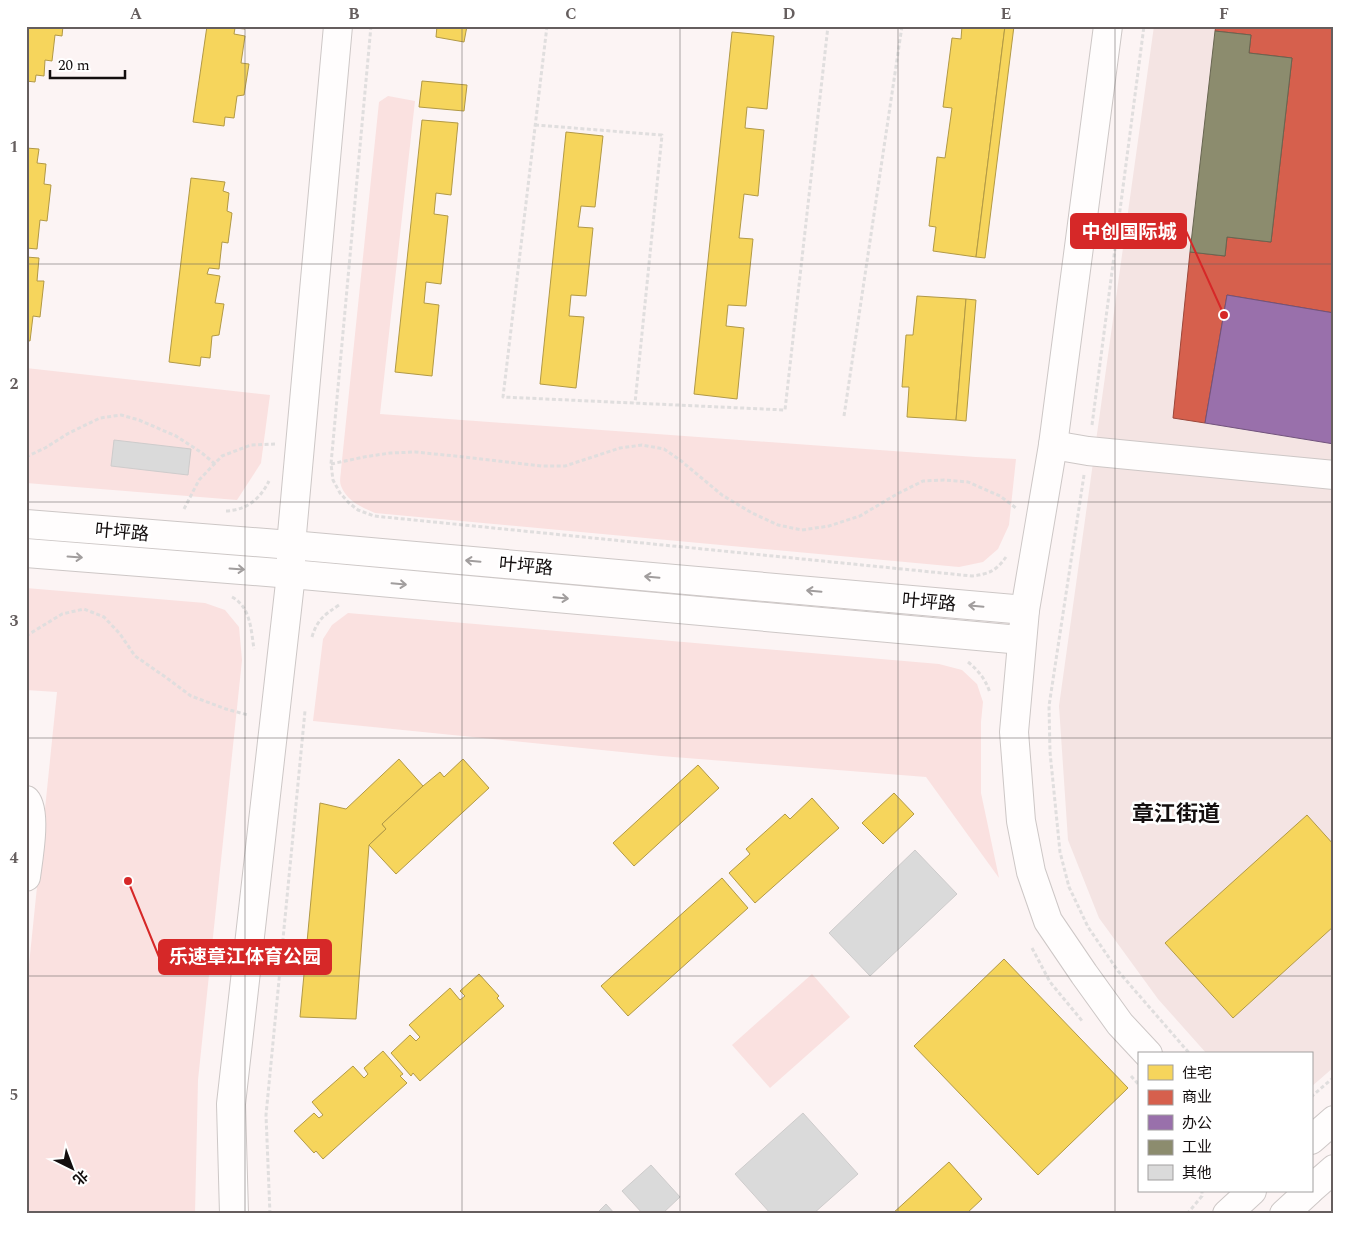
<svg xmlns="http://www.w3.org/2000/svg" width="1360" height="1240" font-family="Spectral,'Noto Sans SC',serif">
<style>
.built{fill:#f4e4e3}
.green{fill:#fae1e0}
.homes{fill:#f6d55c;stroke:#b29945}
.shops{fill:#d6604d;stroke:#9c473a}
.offices{fill:#9970ab;stroke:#71537c}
.industry{fill:#8c8c6e;stroke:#686651}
.building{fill:#dadada;stroke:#cecccc}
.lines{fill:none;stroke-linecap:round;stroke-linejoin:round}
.minor-casing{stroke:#cdc7c6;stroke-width:30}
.major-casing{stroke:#cdc7c6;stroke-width:30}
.path{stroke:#e0dede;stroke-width:3;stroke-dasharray:4 2.5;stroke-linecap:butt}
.minor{stroke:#fffdfd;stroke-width:28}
.major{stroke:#fffdfd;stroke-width:28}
.oneway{stroke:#a19d9d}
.grid{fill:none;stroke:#655e5e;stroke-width:1;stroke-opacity:0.55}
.labels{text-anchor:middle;stroke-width:5;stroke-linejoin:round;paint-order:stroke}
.street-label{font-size:18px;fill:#130e0e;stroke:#fff}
.district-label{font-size:22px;font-weight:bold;fill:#130e0e;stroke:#fff}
.leader{fill:none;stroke:#d62828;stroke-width:2}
.callout-dot{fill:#d62828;stroke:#fff;stroke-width:2}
.callout{fill:#d62828;stroke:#d62828;stroke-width:2}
.callout-label{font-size:19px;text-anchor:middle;font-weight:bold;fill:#fff}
.neatline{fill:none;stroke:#655e5e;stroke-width:2}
.grid-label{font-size:16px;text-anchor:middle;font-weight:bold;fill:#655e5e}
</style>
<rect width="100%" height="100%" fill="#fcf4f4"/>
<!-- built -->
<path class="built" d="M1154 26H1334V1067L1311 1087V1054H1207L1158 999 1099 918 1068 840 1059 706Z"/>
<!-- green -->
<g class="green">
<path d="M388 96 415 101 380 414 976 457 1016 459 1009 525 998 549 983 562 959 567 375 513C361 507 347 501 341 486 339 481 341 474 341 470L379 102Z"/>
<path d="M26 368 270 395 261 463 237 500 26 483Z"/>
<path d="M26 588 205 603 225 610 239 627 242 660 198 1080 195 1214H26V994L57 692 26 690Z"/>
<path d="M348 613 939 664 962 670 977 684 983 702 981 722V793L999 878 926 777 661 756 313 721 323 639 332 625Z"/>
<path d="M812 974 850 1017 770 1088 732 1045Z"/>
</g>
<!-- homes -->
<g class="homes">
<path d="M26 26H63L62 36 55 35 52 61 45 60 44 76 36 75 35 82 26 81Z"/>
<path d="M207 26H245V29L235 28 234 34 245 36 241 63 249 64 244 95 237 96 234 118 225 117 224 126 193 122Z"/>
<path d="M437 26H467L464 42 436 37Z"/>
<path d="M962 26H1005L976 257 933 251 936 227 929 226 937 157 945 158 952 108 943 107 952 38 961 39Z"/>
<path d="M1005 26H1014L985 258 976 257Z"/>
<path d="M732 32 774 36 767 109 747 107 745 128 764 130 758 196 744 194 739 238 753 239 746 306 728 305 726 326 744 328 737 399 694 394Z"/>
<path d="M422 81 467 85 464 111 419 107Z"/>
<path d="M422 120 458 123 451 195 436 193 434 214 448 216 441 284 426 282 424 303 439 305 432 376 395 372Z"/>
<path d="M566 132 603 136 595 207 581 206 578 227 593 228 586 296 571 295 569 316 584 317 576 388 540 384Z"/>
<path d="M26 148 39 149 37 163 46 164 44 184 51 185 47 221 40 220 37 249 26 248Z"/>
<path d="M191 178 225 182 223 191 229 193 227 211 232 213 228 243 222 242 219 269 209 268 207 274 220 276 215 303 224 304 219 335 212 336 210 358 201 357 200 366 169 362Z"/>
<path d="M26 257 39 258 37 281H44L40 317 33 316 30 341 26 340Z"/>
<path d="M917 296 966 299 956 420 907 417 909 387H902L906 335H913Z"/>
<path d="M966 299 976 300 966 421 956 420Z"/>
<path d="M399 759 423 786 382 824 386 829 369 845 356 1019 300 1017 320 803 346 809Z"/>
<path d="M463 759 489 788 396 874 369 845 386 829 382 824 423 786 440 772 444 777Z"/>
<path d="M698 765 719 788 634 866 613 843Z"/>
<path d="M894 793 914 814 883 844 862 823Z"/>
<path d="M812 798 839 828 755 903 729 873 750 854 746 849 785 814 790 819Z"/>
<path d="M1307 815 1334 845V926L1233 1018 1165 943Z"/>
<path d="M722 878 748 908 628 1016 601 986Z"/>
<path d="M1004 959 1128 1088 1038 1175 914 1046Z"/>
<path d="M479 974 499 996 497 998 504 1006 420 1081 413 1073 411 1076 391 1053 410 1035 416 1041 420 1037 409 1025 450 988 460 1000 465 996 460 991Z"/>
<path d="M383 1051 403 1074 400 1076 407 1083 323 1159 316 1151 314 1153 294 1131 314 1113 319 1118 323 1115 312 1102 353 1066 364 1078 368 1074 364 1068Z"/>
<path d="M949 1162 982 1199 966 1214H892Z"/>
</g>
<!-- shops -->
<path class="shops" d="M1216 26H1334V313L1227 295 1205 423 1173 418 1190 252 1225 256 1227 237 1271 242 1292 58 1249 53 1251 35 1215 31Z"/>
<!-- offices -->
<path class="offices" d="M1227 295 1334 313V444L1205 423Z"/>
<!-- industry -->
<path class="industry" d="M1215 31 1251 35 1249 53 1292 58 1271 242 1227 237 1225 256 1190 252Z"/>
<!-- building -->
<g class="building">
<path d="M114 440 191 449 188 475 111 466Z"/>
<path d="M915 850 957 894 870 976 829 933Z"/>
<path d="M803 1113 858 1174 813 1214H771L735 1174Z"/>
<path d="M651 1165 680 1197 662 1214H643L622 1191Z"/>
<path d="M606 1204 615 1214H596Z"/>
</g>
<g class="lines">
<defs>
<g id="minor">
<path d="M1108 26 1053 445 1025 610 1014 732 1021 821 1031 872 1048 921 1084 974 1120 1024 1148 1054"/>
<path d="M1053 445 1088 451 1334 475"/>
<path d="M26 524 291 545 1025 610"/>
<path d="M26 553 291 574 1021 640"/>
<path d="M26 800C37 812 28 861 26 877"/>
<path d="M1311 1140 1334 1120"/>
<path d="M234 1214 231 1104 291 574V545L338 26"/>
<path d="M1227 1214 1252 1191"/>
</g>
<g id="major">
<path d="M1311 1189 1334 1169"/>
<path d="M1284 1214 1309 1191"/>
</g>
</defs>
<!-- minor casing -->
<use href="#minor" class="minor-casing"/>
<!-- major casing -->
<use href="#major" class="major-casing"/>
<!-- path -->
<g class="path">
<path d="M371 26 331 464 333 480 340 493 349 503 358 510 374 516 972 576C989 574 996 571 1006 557"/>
<path d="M547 26 503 397 785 410 828 26"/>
<path d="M535 125 662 135 635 403"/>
<path d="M844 416 902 26"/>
<path d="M1092 425 1144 26"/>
<path d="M26 457 45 448 69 433 100 418 121 415 139 420 176 436 202 453 215 464"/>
<path d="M331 464 364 457 390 453 415 452 455 456 542 466H565L620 448 642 445 664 449 680 460 722 495 752 513 778 525 802 530 829 526 860 516 897 494 923 481 944 480 968 482 1000 496 1016 508"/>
<path d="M1084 475 1049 706 1050 752 1060 852 1069 887 1088 927 1118 971 1190 1054"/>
<path d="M184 509 199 480 222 456 251 445 275 444"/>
<path d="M226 511C247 510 260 499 269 481"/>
<path d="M232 597C251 607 251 631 254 649"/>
<path d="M26 636 62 614 84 609 104 617 120 634 135 656 164 676 191 696 226 709 248 715"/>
<path d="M312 637C317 620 324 615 339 605"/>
<path d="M968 662C979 671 986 680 990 693"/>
<path d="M1032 948 1050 982 1083 1022"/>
<path d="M1131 1076 1139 1085"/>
<path d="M1311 1097 1334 1077"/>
<path d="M270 1214 266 1115 305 711"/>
<path d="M1187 1214 1202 1196V1191"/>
</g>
<!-- minor -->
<use href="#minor" class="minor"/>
<!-- major -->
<use href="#major" class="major"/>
</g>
<!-- one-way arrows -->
<defs><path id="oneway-shaft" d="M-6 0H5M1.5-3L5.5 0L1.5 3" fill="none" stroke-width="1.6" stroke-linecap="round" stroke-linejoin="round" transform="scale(1.25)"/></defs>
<g class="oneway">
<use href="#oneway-shaft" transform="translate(75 557) rotate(4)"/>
<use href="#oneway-shaft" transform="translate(473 561) rotate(-175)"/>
<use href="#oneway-shaft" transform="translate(237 569) rotate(4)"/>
<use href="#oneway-shaft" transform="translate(652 577) rotate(-175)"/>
<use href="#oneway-shaft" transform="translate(399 584) rotate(5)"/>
<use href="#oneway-shaft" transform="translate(814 591) rotate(-175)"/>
<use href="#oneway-shaft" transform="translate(561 598) rotate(5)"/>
<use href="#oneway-shaft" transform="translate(976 606) rotate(-175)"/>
</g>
<!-- grid -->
<path class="grid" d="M245 26V1214M462 26V1214M680 26V1214M898 26V1214M1115 26V1214M26 264H1334M26 502H1334M26 738H1334M26 976H1334"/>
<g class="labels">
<!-- street labels -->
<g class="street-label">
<text transform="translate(122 532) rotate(5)" y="6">叶坪路</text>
<text transform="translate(526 566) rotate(5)" y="6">叶坪路</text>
<text transform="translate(929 602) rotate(5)" y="6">叶坪路</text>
</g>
<!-- district labels -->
<g class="district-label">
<text x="1176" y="821">章江街道</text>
</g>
</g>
<!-- callouts -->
<path class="leader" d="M1224 315L1186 231M128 881L159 957"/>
<g class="callout-dot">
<circle cx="1224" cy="315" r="5"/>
<circle cx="128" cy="881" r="5"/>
</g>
<g class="callout">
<rect x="1071" y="214" width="115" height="34" rx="5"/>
<rect x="159" y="940" width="172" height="34" rx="5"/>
</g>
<g class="callout-label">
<text x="1129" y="238">中创国际城</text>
<text x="245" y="963">乐速章江体育公园</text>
</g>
<!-- border -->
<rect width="1360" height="1240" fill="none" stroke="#ffffff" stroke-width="55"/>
<!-- legend -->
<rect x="1138" y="1052" width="175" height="140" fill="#ffffff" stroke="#a19f9f"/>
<rect x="1148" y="1065" width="25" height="15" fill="#f6d55c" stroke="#a19f9f"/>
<text x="1182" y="1078" font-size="15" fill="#130e0e">住宅</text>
<rect x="1148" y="1090" width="25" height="15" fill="#d6604d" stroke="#a19f9f"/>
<text x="1182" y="1102" font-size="15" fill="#130e0e">商业</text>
<rect x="1148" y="1115" width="25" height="15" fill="#9970ab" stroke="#a19f9f"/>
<text x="1182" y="1128" font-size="15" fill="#130e0e">办公</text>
<rect x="1148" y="1140" width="25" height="15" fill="#8c8c6e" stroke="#a19f9f"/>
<text x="1182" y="1152" font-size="15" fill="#130e0e">工业</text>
<rect x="1148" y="1165" width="25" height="15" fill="#dadada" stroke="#a19f9f"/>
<text x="1182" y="1178" font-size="15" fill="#130e0e">其他</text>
<!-- north arrow -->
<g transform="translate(72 1168) rotate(138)" stroke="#ffffff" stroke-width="4" paint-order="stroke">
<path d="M0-4L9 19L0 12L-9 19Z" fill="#130e0e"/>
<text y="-8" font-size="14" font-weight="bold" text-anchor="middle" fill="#130e0e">北</text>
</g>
<!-- scale -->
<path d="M50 70v8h75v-8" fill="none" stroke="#130e0e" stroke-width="2.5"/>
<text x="58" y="70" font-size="15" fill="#130e0e" stroke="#ffffff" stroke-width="4" paint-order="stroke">20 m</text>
<rect x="28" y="28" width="1304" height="1184" class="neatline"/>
<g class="grid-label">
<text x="136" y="19">A</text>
<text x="354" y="19">B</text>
<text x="571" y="19">C</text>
<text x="789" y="19">D</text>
<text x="1006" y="19">E</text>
<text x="1224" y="19">F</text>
<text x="14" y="152">1</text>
<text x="14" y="389">2</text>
<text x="14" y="626">3</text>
<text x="14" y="863">4</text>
<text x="14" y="1100">5</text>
</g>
</svg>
